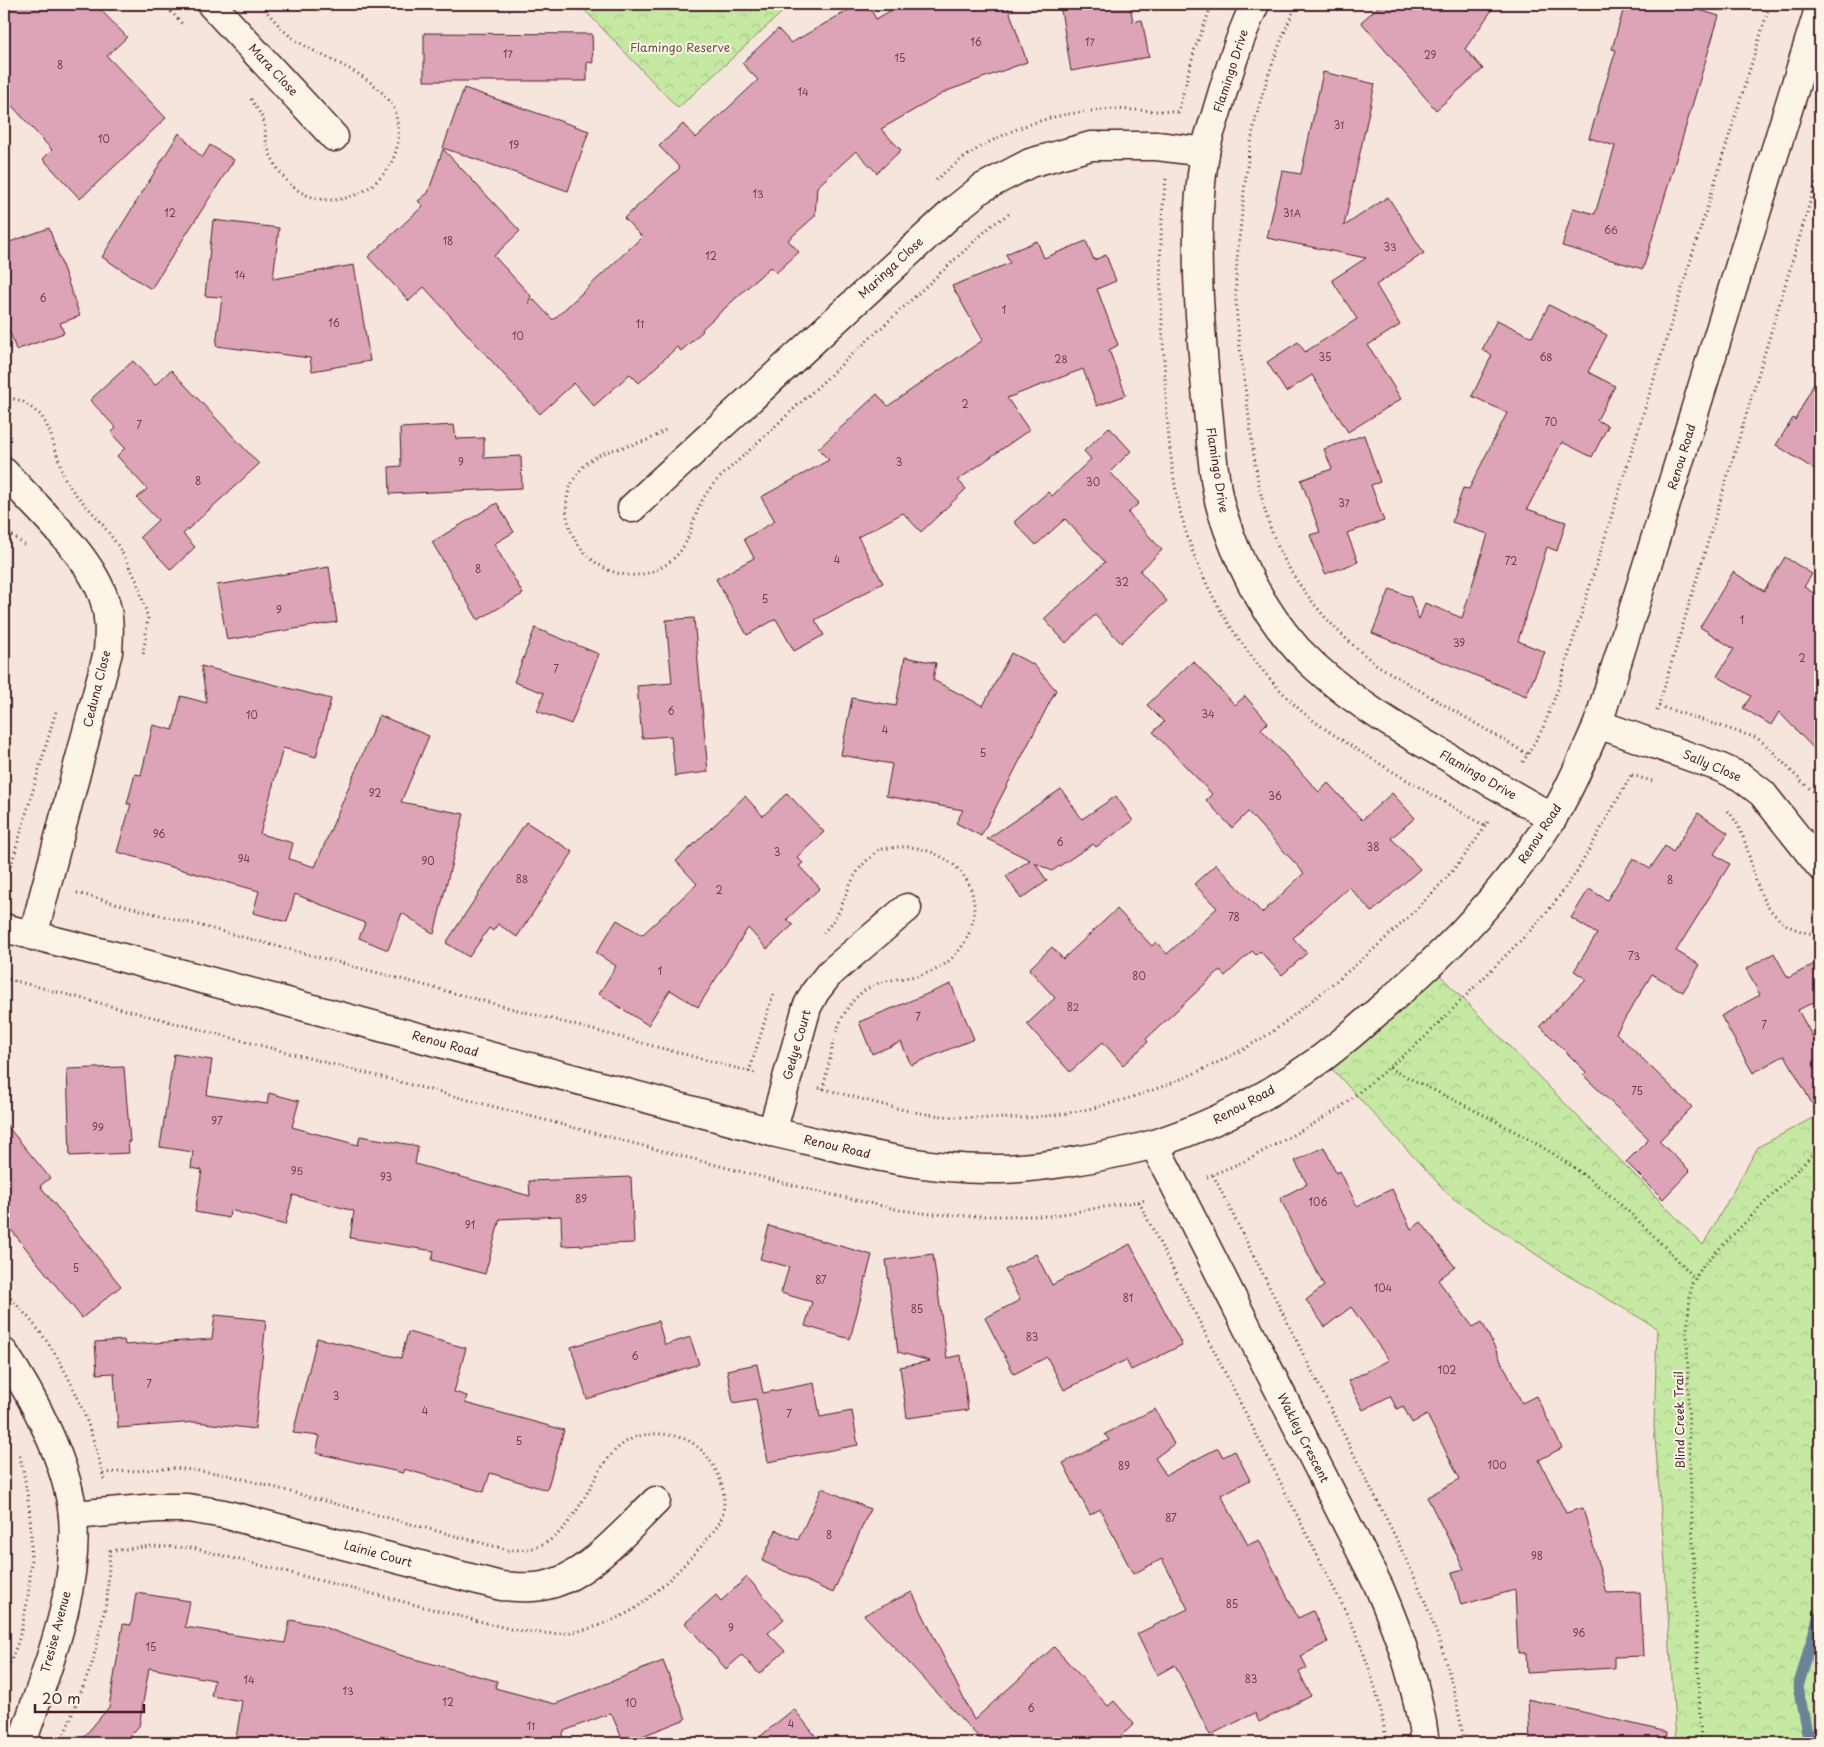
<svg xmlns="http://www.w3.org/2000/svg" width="1824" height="1747" font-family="'Playpen Sans',sans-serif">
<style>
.forest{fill:url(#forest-crowns);stroke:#888466}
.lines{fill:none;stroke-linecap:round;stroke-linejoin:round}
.stream{stroke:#698497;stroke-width:11}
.building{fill:#dca4b6;stroke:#4a1f2b}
.minor-casing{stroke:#4a1f2b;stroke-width:31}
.path{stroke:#4a1f2b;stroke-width:3;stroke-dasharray:1 4;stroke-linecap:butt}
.minor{stroke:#fcf5e5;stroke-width:28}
.labels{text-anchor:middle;stroke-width:4;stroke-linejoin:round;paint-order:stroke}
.number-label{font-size:10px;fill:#6e404e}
.park-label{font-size:12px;fill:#695249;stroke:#fcf5e5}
.street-label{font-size:12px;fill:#4a1f2b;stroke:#fcf5e5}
</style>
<defs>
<pattern id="forest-crowns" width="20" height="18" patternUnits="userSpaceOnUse" patternTransform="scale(1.25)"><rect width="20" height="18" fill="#c5e9a2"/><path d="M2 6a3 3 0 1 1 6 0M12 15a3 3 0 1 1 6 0" fill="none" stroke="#abc78c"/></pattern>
</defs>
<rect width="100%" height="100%" fill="#f6e5dc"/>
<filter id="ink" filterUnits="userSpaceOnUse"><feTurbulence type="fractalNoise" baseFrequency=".02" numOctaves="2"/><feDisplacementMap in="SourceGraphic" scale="10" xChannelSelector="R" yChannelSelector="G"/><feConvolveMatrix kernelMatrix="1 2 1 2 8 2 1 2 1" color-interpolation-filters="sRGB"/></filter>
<g filter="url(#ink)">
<!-- forest -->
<g class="forest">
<path d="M579 4H791L678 108Z"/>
<path d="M1430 965 1703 1245 1758 1147 1820 1114V1743H1676L1664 1549 1654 1426 1657 1328 1562 1272 1450 1196 1322 1058Z"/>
</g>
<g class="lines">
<!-- stream -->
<path class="stream" d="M1820 1616 1818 1618 1798 1687 1807 1733 1820 1741"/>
</g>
<!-- building -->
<g class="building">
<path d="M4 4H95L127 37 107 56 166 118 80 199 43 159 52 150 4 97Z"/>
<path d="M859 4H868L876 19 902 4H1007L1027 62 947 91 881 129 901 150 877 173 856 151 817 187 815 216 788 240 799 252 776 273 770 267 702 329 703 331 681 351 677 347 639 383 630 374 594 406 574 383 540 414 424 287 409 301 368 257 423 206 418 201 428 193 443 149 520 231 494 256 531 296 528 304 533 299 553 320 642 237 624 218 680 168 659 146 683 124 696 138 758 80 742 63 778 29 791 43Z"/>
<path d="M1060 4H1130L1133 22 1142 20 1149 57 1071 71Z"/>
<path d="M1382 4H1496L1465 49 1483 69 1436 110 1361 22Z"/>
<path d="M1625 4H1680L1719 16 1643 269 1562 246 1573 208 1595 214 1615 146 1589 138 1616 50 1612 49Z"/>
<path d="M424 33 592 34 593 63 587 62V81H424Z"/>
<path d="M1323 72 1375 84 1344 226 1388 197 1424 253 1376 285 1400 325 1368 345 1401 399 1348 432 1312 375 1286 392 1267 362 1298 342 1305 352 1357 319 1332 280 1366 258 1267 238 1282 171 1301 174Z"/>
<path d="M464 88 589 131 568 191 443 148Z"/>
<path d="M179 133 202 158 210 145 234 160 151 289 102 257Z"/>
<path d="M213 220 279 228 273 279 354 265 370 361 312 371 310 358 216 346 222 297 205 296Z"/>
<path d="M49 228 80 316 60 323 64 333 16 350 4 315V244Z"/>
<path d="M1037 241 1044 258 1086 241 1094 260 1106 255 1116 281 1097 289 1118 345 1109 350 1126 395 1097 406 1083 369 1007 398 1029 430 958 480 966 489 921 532 903 513 858 537 883 583 815 620 824 635 794 651 776 619 747 635 716 579 754 558 744 539 775 521 761 497 829 460 818 449 877 394 888 406 983 340 952 286 1010 263 1006 254Z"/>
<path d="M1549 305 1607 335 1588 372 1615 386 1597 420 1608 426 1592 457 1562 442 1527 509 1566 522 1557 551 1547 547 1518 641 1545 652 1526 696 1372 633 1390 589 1411 597 1419 620 1425 603 1462 618 1488 534 1452 522 1463 488 1469 489 1507 413 1472 396 1492 355 1482 350 1497 320 1532 337Z"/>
<path d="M133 361 155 385 171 370 259 464 183 534 195 547 171 570 140 537 158 520 137 498 147 489 117 456 125 448 111 433 116 428 90 400Z"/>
<path d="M1820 372V473L1776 445 1793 418 1795 420Z"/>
<path d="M454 425 456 439 484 438V458L521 456 522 488 390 494 389 467 401 466 400 428Z"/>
<path d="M1109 427 1131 451 1110 472 1139 503 1128 513 1162 550 1140 571 1167 601 1121 643 1095 615 1066 643 1044 619 1105 562 1065 519 1036 545 1014 522 1048 492 1052 496 1091 459 1084 451Z"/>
<path d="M1364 435 1380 482 1371 485 1384 521 1347 533 1358 562 1325 574 1310 535 1320 532 1301 480 1332 469 1324 449Z"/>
<path d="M497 503 514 532 494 544 523 594 478 620 432 542Z"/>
<path d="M1785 557 1812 574 1804 587 1820 597V755L1779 712 1771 725 1743 708 1751 696 1717 676 1734 649 1700 627 1733 572 1764 591Z"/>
<path d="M329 567 337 622 227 640 217 585Z"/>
<path d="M694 618 708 772 675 776 671 736 642 738 637 686 672 683 666 620Z"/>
<path d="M535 628 599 654 571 724 537 711 544 693 514 682Z"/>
<path d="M1011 653 1034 665 1056 690 981 836 956 823 963 810 886 796 892 764 841 755 852 698 896 706 905 657 936 663 933 680 983 706Z"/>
<path d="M1193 661 1235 705 1245 696 1268 722 1261 729 1319 792 1328 783 1362 820 1392 793 1415 818 1391 838 1420 869 1372 912 1349 887 1293 938 1307 953 1282 975 1260 951 1256 955 1252 951 1225 976 1220 970 1146 1039 1148 1042 1123 1065 1103 1042 1070 1072 1027 1024 1055 998 1029 969 1052 947 1063 959 1117 909 1152 946 1156 942 1167 954 1217 908 1194 884 1216 864 1262 913 1304 873 1248 812 1232 828 1206 800 1212 794 1153 732 1164 722 1147 705Z"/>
<path d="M201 666 331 699 316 757 283 748 260 834 293 843 289 859 315 867 379 715 429 736 401 802 464 814 434 934 402 913 388 950 359 938 365 923 295 894 287 922 253 913 259 891 117 852 131 804H127L135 774 141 775 153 725 173 730 181 696 207 703Z"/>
<path d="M1061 789 1082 819 1116 796 1133 821 1096 847 1093 844 1052 871 1035 863 1047 881 1021 899 1006 876 1030 860 987 839Z"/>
<path d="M787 793 824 832 797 857 803 863 799 866 820 888 787 919 793 925 767 949 748 928 698 1007 670 990 648 1025 599 994 616 966 596 953 617 920 642 935 697 884 676 861 745 796 763 816Z"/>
<path d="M1698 813 1728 833 1714 854 1730 864 1676 951 1700 965 1683 992 1652 974 1616 1033 1692 1107 1659 1141 1690 1171 1663 1199 1626 1162 1649 1139 1583 1075 1586 1072 1540 1026 1586 979 1574 971 1597 934 1571 918 1589 889 1607 900 1633 858 1650 869 1665 846 1673 852Z"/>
<path d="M526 822 573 852 517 937 498 924 493 931 489 928 469 957 446 943Z"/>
<path d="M1774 953 1788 978 1820 961V999L1798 1010 1820 1050V1118L1785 1055 1753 1073 1721 1016 1760 995 1746 969Z"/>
<path d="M951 984 974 1039 911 1065 901 1042 872 1054 859 1022Z"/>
<path d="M174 1054 212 1060 207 1095 267 1104 269 1093 299 1101 292 1127 358 1145 360 1136 418 1146 415 1164 530 1196 529 1181 631 1177 634 1243 562 1246 561 1216 500 1219 485 1274 432 1260 434 1251 350 1238 354 1211 293 1195 285 1225 230 1210 229 1218 195 1212 202 1170 191 1168 193 1152 160 1147Z"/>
<path d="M124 1067 130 1142 128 1141 129 1153 70 1156 67 1069Z"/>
<path d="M4 1122 50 1178 40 1186 121 1286 82 1318 4 1221Z"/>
<path d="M1324 1147 1336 1173 1340 1171 1357 1206 1392 1189 1411 1229 1421 1222 1455 1267 1438 1280 1473 1327 1482 1322 1522 1403 1536 1396 1562 1448 1539 1460 1566 1513 1583 1508 1606 1593 1640 1592 1643 1656 1614 1657V1668L1527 1673 1526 1653H1518L1515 1590 1461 1605 1452 1572 1464 1569 1427 1497 1460 1479 1427 1415 1412 1423 1403 1406 1397 1409 1390 1396 1363 1410 1348 1381 1389 1360 1351 1307 1325 1327 1306 1300 1324 1286 1280 1198 1307 1184 1295 1161Z"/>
<path d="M769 1226 872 1255 850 1339 805 1326 812 1302 781 1293 789 1267 760 1259Z"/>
<path d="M1130 1244 1182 1345 1131 1370 1126 1360 1064 1390 1047 1357 1014 1374 985 1318 1020 1300 1005 1270 1036 1254 1052 1285Z"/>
<path d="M933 1254 947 1358 961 1355 968 1410 907 1418 900 1367 930 1361 898 1352 886 1260Z"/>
<path d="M215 1315 266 1320 255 1429 196 1422 118 1428 114 1373 97 1374 95 1342 124 1340 125 1345 212 1339Z"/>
<path d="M658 1321 665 1345 690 1337 699 1364 587 1399 571 1347Z"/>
<path d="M408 1332 466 1348 454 1392 467 1396 465 1403 564 1430 547 1490 490 1473 484 1492 404 1469 403 1473 316 1453 320 1436 293 1433 317 1338 401 1358Z"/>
<path d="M757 1364 763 1393 814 1383 820 1417 852 1411 858 1445 768 1462 756 1399 733 1403 727 1370Z"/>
<path d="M1155 1409 1174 1444 1155 1458 1166 1475 1218 1448 1223 1457 1235 1451 1250 1480 1221 1495 1248 1545 1259 1540 1298 1618 1313 1611 1328 1642 1301 1656 1307 1668 1299 1672 1311 1696 1259 1722 1255 1713 1210 1735 1175 1665 1157 1675 1137 1634 1188 1609 1162 1559 1133 1574 1100 1509 1090 1515 1063 1463 1109 1440 1105 1434Z"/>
<path d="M822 1488 870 1509 833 1593 762 1561 776 1530 798 1540Z"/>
<path d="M747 1577 784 1619 768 1633 785 1651 759 1674 742 1655 726 1669 685 1623 716 1595 721 1601Z"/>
<path d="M912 1592 974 1720 1054 1647 1108 1706 1114 1701 1134 1724 1113 1743H984L864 1615Z"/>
<path d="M136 1593 190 1601 185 1627 285 1643 290 1620 318 1625 403 1656 497 1681 495 1688 555 1704 663 1661 686 1719 624 1743 611 1713 564 1731 560 1743H268L236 1738 242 1701 211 1696 214 1680 149 1668 139 1726 124 1743H79L109 1707 123 1624 131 1625Z"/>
<path d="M1528 1699 1667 1732 1666 1743H1530Z"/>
<path d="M794 1709 821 1743H752Z"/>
</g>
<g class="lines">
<defs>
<g id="minor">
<path d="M211 4 334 137"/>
<path d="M1255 4C1239 38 1228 74 1217 111 1213 125 1207 139 1205 153 1191 237 1200 326 1208 410 1211 439 1213 480 1221 508 1236 559 1262 610 1298 650 1340 694 1393 726 1446 756 1481 777 1517 797 1553 818"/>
<path d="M4 472C35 506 93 558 105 602 110 619 109 635 108 652L33 936"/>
<path d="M632 508 957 208 982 188 1030 163 1091 146H1157L1205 152"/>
<path d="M1598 724 1719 767 1741 777 1762 793 1820 866"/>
<path d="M4 928 123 958 772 1132C843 1148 915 1169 988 1169 1015 1170 1043 1166 1069 1162 1098 1157 1127 1152 1154 1144 1214 1125 1271 1095 1322 1058 1350 1037 1377 1012 1403 989 1460 939 1510 884 1551 820 1570 790 1583 757 1598 724L1820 6"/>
<path d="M772 1132 807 1007 815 992 829 974 907 908"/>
<path d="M1154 1144 1379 1587C1401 1638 1418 1687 1425 1743"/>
<path d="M4 1353C33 1396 68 1464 73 1516 79 1594 46 1670 22 1743"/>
<path d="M73 1515 157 1508H188L224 1514 501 1586C517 1587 535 1589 551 1584 589 1574 627 1529 656 1501"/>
</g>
</defs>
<!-- minor casing -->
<use href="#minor" class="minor-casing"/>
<!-- path -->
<g class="path">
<path d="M164 4 183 25"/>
<path d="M1297 4C1280 40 1266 79 1256 118 1248 152 1244 188 1241 223 1238 248 1235 273 1236 298 1237 336 1244 374 1248 411 1254 458 1259 507 1280 551 1302 596 1337 634 1377 665L1527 754"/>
<path d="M251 99C256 107 261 114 264 122 266 130 265 138 267 145 271 158 278 171 287 181 332 228 410 180 397 121 396 116 396 111 393 107 374 75 338 65 307 47 302 44 296 41 291 37 280 28 270 15 260 4"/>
<path d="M1091 111 1113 109 1179 112"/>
<path d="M1178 113 1194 51 1212 4"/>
<path d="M1166 179C1158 238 1160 298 1164 357 1166 401 1168 447 1176 491 1191 574 1237 650 1298 708 1316 724 1339 738 1359 751 1401 777 1443 801 1485 826"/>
<path d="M936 180C975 144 1031 117 1084 112"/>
<path d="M4 396 22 401 41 415 50 432 64 477 72 490 100 521 119 547 137 581 148 618 143 656"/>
<path d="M665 430C658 435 650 440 641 442 621 449 603 449 586 464 528 519 611 613 673 559 690 544 691 524 700 505 703 497 709 490 714 483L992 225 1012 212"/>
<path d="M4 529 27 547"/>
<path d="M1659 706 1757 738C1780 755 1796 781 1820 796"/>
<path d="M1657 711 1820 169"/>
<path d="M1523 762 1543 728 1558 689 1770 4"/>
<path d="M1632 775 1655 782"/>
<path d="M1728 811C1759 847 1744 897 1787 925 1798 931 1808 934 1820 934"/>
<path d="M8 876 56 711"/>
<path d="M77 893 755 1073"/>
<path d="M823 933C830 926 836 918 840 909 849 889 853 871 871 857 873 855 876 851 880 850 885 848 893 848 898 847 916 846 930 850 945 859 988 884 980 941 942 966 920 981 892 975 870 987 852 997 843 1014 836 1032"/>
<path d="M4 978 815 1191 900 1210 932 1214 970 1216H1050L1146 1200"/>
<path d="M1389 1068C1458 1103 1531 1134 1592 1181 1630 1210 1662 1244 1695 1278"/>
<path d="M749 1072 771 1001 775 992"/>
<path d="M819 1088C850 1095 879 1105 910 1111 941 1118 987 1119 1019 1118 1102 1116 1203 1076 1272 1032 1285 1023 1297 1012 1309 1003 1331 985 1354 967 1375 948 1418 909 1459 870 1489 820"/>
<path d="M823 1089 834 1040"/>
<path d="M1213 1175 1399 1544C1408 1565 1419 1585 1427 1607 1444 1651 1457 1696 1464 1743"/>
<path d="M1207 1177 1245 1161 1317 1122 1340 1108 1423 1039 1530 931 1552 906 1576 873 1633 772"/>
<path d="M1139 1202 1355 1630C1369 1667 1382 1703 1386 1743"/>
<path d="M4 1291C20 1308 37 1326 50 1346 76 1385 94 1435 104 1480"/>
<path d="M103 1473 175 1468 224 1474 508 1550C519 1550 531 1550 542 1545 600 1515 591 1415 679 1437 692 1440 704 1451 711 1462 722 1478 728 1500 721 1519 714 1538 655 1595 637 1607 626 1615 613 1620 600 1625 571 1636 541 1635 510 1629L193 1548 152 1546 109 1551"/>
<path d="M4 1677C9 1663 17 1649 20 1634 36 1576 34 1511 19 1453"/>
<path d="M61 1743 92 1664 107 1600 110 1549"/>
<path d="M1701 1743 1689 1443 1687 1330 1691 1285 1704 1264 1820 1147"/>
</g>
<!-- minor -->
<use href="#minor" class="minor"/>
</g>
</g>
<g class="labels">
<!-- number labels -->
<g class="number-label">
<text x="976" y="46">16</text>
<text x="1090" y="46">17</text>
<text x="508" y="58">17</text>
<text x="1430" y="59">29</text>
<text x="900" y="62">15</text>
<text x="60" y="69">8</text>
<text x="803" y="96">14</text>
<text x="1339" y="129">31</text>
<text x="104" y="143">10</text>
<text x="514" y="149">19</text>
<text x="758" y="198">13</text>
<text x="170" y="217">12</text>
<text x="1292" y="217">31A</text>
<text x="1611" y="234">66</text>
<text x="448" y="245">18</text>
<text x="1390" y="251">33</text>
<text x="711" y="260">12</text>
<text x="240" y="279">14</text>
<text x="43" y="302">6</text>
<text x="1004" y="314">1</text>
<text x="334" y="327">16</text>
<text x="640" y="328">11</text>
<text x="518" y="340">10</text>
<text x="1325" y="361">35</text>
<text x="1546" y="361">68</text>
<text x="1061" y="363">28</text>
<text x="965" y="408">2</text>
<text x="1551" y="426">70</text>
<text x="139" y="429">7</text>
<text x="461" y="466">9</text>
<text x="899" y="466">3</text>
<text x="198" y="485">8</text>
<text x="1093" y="486">30</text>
<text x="1344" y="507">37</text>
<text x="837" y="564">4</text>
<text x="1511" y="565">72</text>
<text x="478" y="573">8</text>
<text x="1122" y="586">32</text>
<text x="765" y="603">5</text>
<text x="279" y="614">9</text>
<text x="1742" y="624">1</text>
<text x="1459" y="647">39</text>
<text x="1802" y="662">2</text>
<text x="556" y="673">7</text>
<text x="671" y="715">6</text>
<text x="1208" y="718">34</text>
<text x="252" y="719">10</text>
<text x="885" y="734">4</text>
<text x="983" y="757">5</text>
<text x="375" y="797">92</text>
<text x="1275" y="800">36</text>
<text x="159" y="838">96</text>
<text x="1060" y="846">6</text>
<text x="1373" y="851">38</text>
<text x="777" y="856">3</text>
<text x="244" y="863">94</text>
<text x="428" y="865">90</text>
<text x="522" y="883">88</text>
<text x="1670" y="884">8</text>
<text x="719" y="894">2</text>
<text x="1234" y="921">78</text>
<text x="1634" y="960">73</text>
<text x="660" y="975">1</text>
<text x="1139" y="980">80</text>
<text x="1073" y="1011">82</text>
<text x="918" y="1021">7</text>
<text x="1764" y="1029">7</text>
<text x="1637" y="1095">75</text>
<text x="217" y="1125">97</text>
<text x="98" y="1131">99</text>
<text x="297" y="1175">95</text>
<text x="386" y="1181">93</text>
<text x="581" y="1203">89</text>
<text x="1318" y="1206">106</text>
<text x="470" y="1229">91</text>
<text x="76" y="1272">5</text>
<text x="821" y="1284">87</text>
<text x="1383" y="1292">104</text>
<text x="1128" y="1302">81</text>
<text x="917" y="1313">85</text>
<text x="1032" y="1341">83</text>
<text x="635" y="1360">6</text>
<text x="1447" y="1374">102</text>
<text x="149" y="1388">7</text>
<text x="336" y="1400">3</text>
<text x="425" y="1415">4</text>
<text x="789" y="1418">7</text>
<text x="519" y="1445">5</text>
<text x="1497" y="1469">100</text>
<text x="1124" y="1470">89</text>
<text x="1171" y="1522">87</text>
<text x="829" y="1539">8</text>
<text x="1537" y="1560">98</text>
<text x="1232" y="1608">85</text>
<text x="731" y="1632">9</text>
<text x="1579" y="1637">96</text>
<text x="151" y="1651">15</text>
<text x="1251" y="1683">83</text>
<text x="249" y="1684">14</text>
<text x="348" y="1695">13</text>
<text x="448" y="1706">12</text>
<text x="631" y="1707">10</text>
<text x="1031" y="1712">6</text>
<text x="791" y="1728">4</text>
<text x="531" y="1730">11</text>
</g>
<!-- park labels -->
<g class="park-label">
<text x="680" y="52">Flamingo Reserve</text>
</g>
<!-- street labels -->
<g class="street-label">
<text transform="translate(273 70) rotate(47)" y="4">Mara Close</text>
<text transform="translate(1231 71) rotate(-72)" y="4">Flamingo Drive</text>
<text transform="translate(891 268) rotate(-43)" y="4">Maringa Close</text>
<text transform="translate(1682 457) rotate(-73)" y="4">Renou Road</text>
<text transform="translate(1217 470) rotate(81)" y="4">Flamingo Drive</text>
<text transform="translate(97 689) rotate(-76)" y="4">Ceduna Close</text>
<text transform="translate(1712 766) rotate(23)" y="4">Sally Close</text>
<text transform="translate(1478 775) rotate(30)" y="4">Flamingo Drive</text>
<text transform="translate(1540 834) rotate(-57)" y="4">Renou Road</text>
<text transform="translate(445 1044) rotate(15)" y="4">Renou Road</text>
<text transform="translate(797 1045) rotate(-74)" y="4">Gedye Court</text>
<text transform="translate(1244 1105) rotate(-28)" y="4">Renou Road</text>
<text transform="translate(837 1147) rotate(13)" y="4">Renou Road</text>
<text transform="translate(1680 1420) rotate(-91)" y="4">Blind Creek Trail</text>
<text transform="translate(1303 1438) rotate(63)" y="4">Wakley Crescent</text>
<text transform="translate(378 1554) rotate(15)" y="4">Lainie Court</text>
<text transform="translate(56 1632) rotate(-75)" y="4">Tresise Avenue</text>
</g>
</g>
<!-- margin -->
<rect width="1824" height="1747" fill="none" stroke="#fcf5e5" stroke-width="20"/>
<rect x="10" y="10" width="1804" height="1727" fill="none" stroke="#4a1f2b" stroke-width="2" filter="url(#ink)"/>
<!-- scale -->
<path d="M35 1704v8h109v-8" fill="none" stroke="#4a1f2b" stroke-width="2.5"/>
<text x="42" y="1704" font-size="15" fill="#4a1f2b" stroke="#fcf5e5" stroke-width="4" paint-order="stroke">20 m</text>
</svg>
